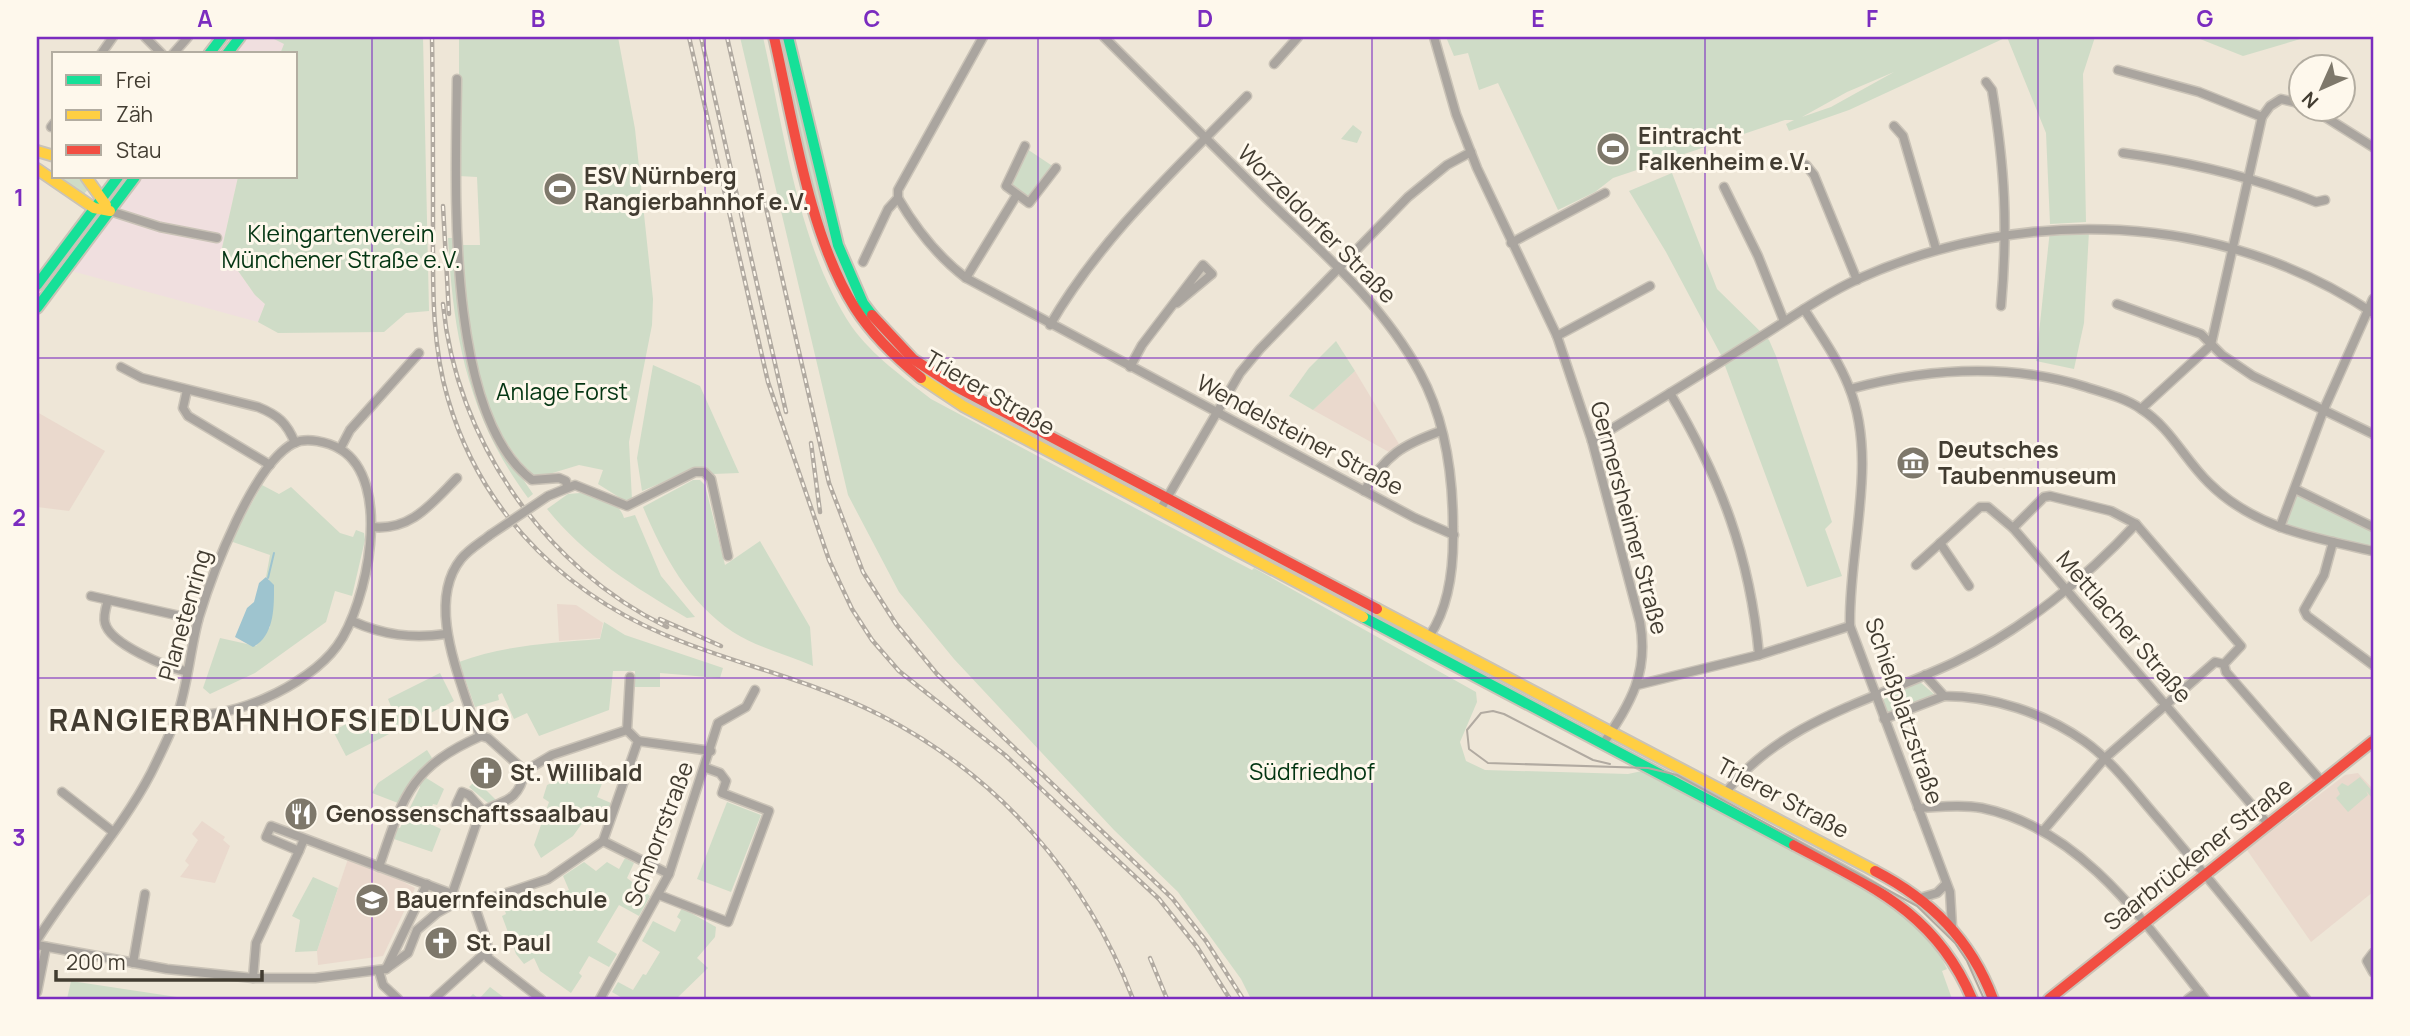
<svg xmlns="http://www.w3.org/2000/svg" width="2410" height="1036" font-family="Manrope,sans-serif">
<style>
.commercial{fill:#f0dfdf}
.education{fill:#ead9cd}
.green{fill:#cfdcc7;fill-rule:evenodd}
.water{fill:#9ec4cf}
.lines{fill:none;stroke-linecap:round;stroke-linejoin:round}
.stream{stroke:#9ec4cf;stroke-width:2}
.street-casing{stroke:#cac3b7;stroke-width:11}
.fast-casing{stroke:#cac3b7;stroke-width:14}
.slow-casing{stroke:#cac3b7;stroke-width:14}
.jam-casing{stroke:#cac3b7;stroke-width:14}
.street{stroke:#aaa59f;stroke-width:8}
.fast{stroke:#16e098;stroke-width:10}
.slow{stroke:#ffcf43;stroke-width:10}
.jam{stroke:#f24e42;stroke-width:10}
.tram{stroke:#b1aaa1;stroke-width:2}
.rail-casing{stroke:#b1aaa1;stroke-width:4.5}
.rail{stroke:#fef8ec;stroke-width:2;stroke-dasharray:5;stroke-linecap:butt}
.street-bridge-casing{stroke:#cac3b7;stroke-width:11;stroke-linecap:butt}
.street-bridge{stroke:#aaa59f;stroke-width:8}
.grid{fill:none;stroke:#7b2cbf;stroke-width:2;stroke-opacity:0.55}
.labels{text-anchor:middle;stroke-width:6;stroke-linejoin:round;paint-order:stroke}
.poi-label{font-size:23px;font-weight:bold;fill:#423c31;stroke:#fef8ec;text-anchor:start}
.street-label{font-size:23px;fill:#423c31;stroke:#fef8ec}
.park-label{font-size:23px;fill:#033512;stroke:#fef8ec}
.district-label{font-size:30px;font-weight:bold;letter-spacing:2px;fill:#423c31;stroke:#fef8ec}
.neatline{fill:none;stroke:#7b2cbf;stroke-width:2.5}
.grid-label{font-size:23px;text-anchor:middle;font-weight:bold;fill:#7b2cbf}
</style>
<rect width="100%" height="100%" fill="#eee6d7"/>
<!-- commercial -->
<g class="commercial">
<path d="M230 37H270L285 44 280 54H217Z"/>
<path d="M125 177H238L222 248 255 295 265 304 258 322 57 267Z"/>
</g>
<!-- education -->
<g class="education">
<path d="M1355 371 1399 444 1389 452 1313 410Z"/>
<path d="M37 412 105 451 69 511 37 507Z"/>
<path d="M557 604 576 605 603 623 600 638 559 641Z"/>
<path d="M2358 773 2373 789V892L2311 942 2247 850 2345 775Z"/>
<path d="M202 821 225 837 223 840 230 846 215 883 180 877 189 865 185 861 198 840 192 834Z"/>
<path d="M348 859 381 870 415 888 383 956 318 965 317 951Z"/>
</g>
<!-- green -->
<g class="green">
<path d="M270 37H423L429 311 406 313 384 332 278 333 258 322 265 304 255 295 222 248 238 177H296V54H280L284 44Z"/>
<path d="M459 37H618L635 129 653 299 652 325 629 442 632 500 625 501 598 484 603 470 579 465 536 478C474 421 464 324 460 245H480L477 177 459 176Z"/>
<path d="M740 37H763C784 130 798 247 852 327 872 355 904 378 931 399L1225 556 1252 570 1254 568 1476 692 1477 702 1460 742 1466 761 1485 770 1628 774 1642 771 1904 911 1933 941 1947 969 1942 971 1952 999H1251L1241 979 1178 892 1114 830 954 659 899 592 848 495Z"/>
<path d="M779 37H783L838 254 900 351 1149 492 1147 495C1051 446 895 389 847 287 810 210 798 119 779 37Z"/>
<path d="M1446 37H2007L1849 110 1789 131 1786 124 1794 120H1785L1613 178 1595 192 1558 210 1498 83 1479 90 1468 53 1454 56ZM1894 72 1831 107 1802 117 1847 92Z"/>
<path d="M2007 37H2095L2083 74 2086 222 2050 224 2046 133Z"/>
<path d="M2195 37H2307L2243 56Z"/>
<path d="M1353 125 1362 132 1357 143 1341 139Z"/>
<path d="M1027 149 1054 167 1029 200 1009 186Z"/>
<path d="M1672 173 1717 289 1769 340 1776 356 1832 522 1825 529 1842 576 1807 587 1721 355 1666 252 1629 191Z"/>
<path d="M58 177H82L91 186 83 195Z"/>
<path d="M2050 230 2089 231 2084 323 2074 369 2036 361Z"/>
<path d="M448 238H454C456 335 477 415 533 494L528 498C468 417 453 336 448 238Z"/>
<path d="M1336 341 1355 371 1313 410 1289 396 1309 368Z"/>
<path d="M653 365 700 386 739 473 713 474 706 467 697 468 642 491 637 458Z"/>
<path d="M693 480H700L705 485 725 565 760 541 810 627 813 666C788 655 756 647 733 632 688 602 663 555 643 507Z"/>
<path d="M262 485 279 494 291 487 340 533 353 537 356 530 364 533 365 540 352 596 335 591 326 622 255 673 210 694 203 688 220 638 256 646 270 627 269 578 266 577 270 555 230 541Z"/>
<path d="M580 493C599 497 618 499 624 518L635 515 661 576 695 617 687 618C633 586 587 558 547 509L568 494Z"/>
<path d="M2297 493 2373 529V547L2291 528 2286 522Z"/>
<path d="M1194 520 1472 661 1468 669 1192 522Z"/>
<path d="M604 622 625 635 723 668 720 678 660 673V687H635V671H613L609 710 539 736 527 713 514 719 502 693 498 695 499 700 475 707 459 662C504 645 553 643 600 639Z"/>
<path d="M440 673 454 701 346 756 333 731 367 713 372 724 394 714 388 699Z"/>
<path d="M1920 682 1935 695 1887 714 1883 703 1885 695Z"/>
<path d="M427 750 432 758 413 778 398 803 372 793 378 783Z"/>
<path d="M593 765 607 770 597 797 611 803 602 824 588 815 573 836 541 858 534 845 549 802 543 798 547 785Z"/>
<path d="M423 776 444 789 437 805 433 804 426 822 441 829 432 852 391 838 395 827 400 828 420 787 417 783Z"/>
<path d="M2360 777 2373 792V799L2366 791 2368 795 2348 812 2336 798 2340 794 2337 788 2342 783 2348 786Z"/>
<path d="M476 780 497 801 488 803 469 787Z"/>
<path d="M727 802 761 815 731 892 697 879Z"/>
<path d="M625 858 634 863 627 878 650 896 639 916 619 905 597 942 617 954 609 967 589 956 579 973 582 976 571 993 540 971 534 958 524 964 516 954 502 916 506 914 503 905 511 902 514 911 569 890 563 876 584 862 596 871 607 862 619 869Z"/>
<path d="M313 877 338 888 317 951 295 952 300 920 292 916Z"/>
<path d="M682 908 716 927 715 937 697 958 708 968 676 999H624L612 992 618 982 633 990 643 974 646 975 660 952 642 941 653 921 675 932 681 920 677 917Z"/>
<path d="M71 981 190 999H67Z"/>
<path d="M490 987 506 999H468L473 994 479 999Z"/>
</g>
<!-- water -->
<path class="water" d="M266 577 274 585C274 606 275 635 253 647L235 637 247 608 254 602 259 583Z"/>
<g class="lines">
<!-- stream -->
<path class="stream" d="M268 578 274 553"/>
<defs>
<g id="street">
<path d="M145 37 162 54"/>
<path d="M1104 37C1158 90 1212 144 1266 198 1322 252 1383 304 1420 373 1446 421 1453 475 1453 527 1454 563 1450 605 1430 635"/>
<path d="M1434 37 1456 114 1477 168 1557 336 1592 441 1640 622C1649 673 1631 702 1603 744"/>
<path d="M101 54 113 37"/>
<path d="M173 54 188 37"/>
<path d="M1274 64 1298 37"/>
<path d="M2118 70 2199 92 2262 117"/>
<path d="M457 79C456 180 444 413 532 480L559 478 566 481 567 487"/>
<path d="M1986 82 1992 90C2005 169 2008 227 2001 306"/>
<path d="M2311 108 2373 147"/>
<path d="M1894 126 1903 136 1936 249"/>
<path d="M51 127 54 123"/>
<path d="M1025 146 1006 186 1029 203 1056 168"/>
<path d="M2123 153C2189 162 2254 177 2316 202L2325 200"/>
<path d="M1806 165 1814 175 1857 280"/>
<path d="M1724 187 1758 256 1784 321"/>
<path d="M898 198C916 229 937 256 966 278L1415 518 1454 535"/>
<path d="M110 211 160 227 217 238"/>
<path d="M1511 243 1605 193"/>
<path d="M863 262 888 209 898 198V190L983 37"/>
<path d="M966 278 1016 196"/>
<path d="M2117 304 2201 334 2222 355 2253 376 2373 434"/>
<path d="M1804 309C1820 334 1838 359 1849 387 1879 461 1848 549 1850 626L1950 892 1952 926"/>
<path d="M1050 325C1101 237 1177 168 1247 96"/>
<path d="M1557 336 1650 286"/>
<path d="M121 367 142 378 258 407C278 415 287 423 295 443"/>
<path d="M1130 367 1142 345 1203 265 1212 274 1177 303"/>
<path d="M1850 389C1928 368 2009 363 2086 387 2105 393 2125 398 2141 409 2171 428 2184 459 2209 483 2254 528 2314 538 2373 551"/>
<path d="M187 390 183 408 188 416 270 465"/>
<path d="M1670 393C1721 479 1750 556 1759 655"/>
<path d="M2141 409 2211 345 2262 117 2270 106 2281 99 2302 104"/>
<path d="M1592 441C1646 408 1700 375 1754 341 1788 320 1821 296 1858 279 2022 205 2221 211 2373 313"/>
<path d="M340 449 350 430 419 353"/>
<path d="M2295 489 2373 527"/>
<path d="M1364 491C1386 455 1402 445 1441 431"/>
<path d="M548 496 575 485 627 506 695 472H704L711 479 728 556"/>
<path d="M1160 510 1240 373 1260 349 1408 197 1447 165 1471 152"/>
<path d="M372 527C411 531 431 504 457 478"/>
<path d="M2280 527 2324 409 2373 299"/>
<path d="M2013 528 2044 497 2050 496 2111 511 2136 524 2241 646 2224 664 2226 672 2322 782"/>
<path d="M2333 542 2324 575 2304 610 2307 616 2373 665"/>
<path d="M1940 543 1969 586"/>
<path d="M1916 565 1980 507H1988L2013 528 2269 825"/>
<path d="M91 596 198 620"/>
<path d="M108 600C106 607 103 616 105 623 110 644 166 667 185 671"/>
<path d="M352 621C383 635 412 639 446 634"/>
<path d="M1925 675 1944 696C1993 696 2044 713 2084 741 2114 762 2137 795 2161 822 2210 880 2258 939 2306 999"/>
<path d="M1637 685 1759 655 1850 626"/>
<path d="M470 711C456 668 428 600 461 559 469 549 480 543 490 535"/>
<path d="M1884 719 1944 696"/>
<path d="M473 721 481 736 488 738 525 771"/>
<path d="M638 741 711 751"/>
<path d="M525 771 552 755 627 730"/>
<path d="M62 792 112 831"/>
<path d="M1726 792C1784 719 1875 700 1955 662 2022 630 2086 578 2136 524"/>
<path d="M1918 808C1939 807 1961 804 1982 808 2082 829 2145 923 2205 999"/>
<path d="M479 816 456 805 462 792 469 795 483 811"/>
<path d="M2043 831 2105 758 2215 662 2224 664"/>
<path d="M304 839 299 851 266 837 271 826 452 894 455 903"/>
<path d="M603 841 669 874"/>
<path d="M379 867C403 797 409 768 481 736"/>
<path d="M452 894 479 816C494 798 517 810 525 771"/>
<path d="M659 895 728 922 769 811 722 793 726 781 720 773 706 768"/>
<path d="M1920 898 1937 893 1945 885"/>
<path d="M474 904 487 942 488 958 541 999"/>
<path d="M37 940C71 885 122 829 151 773 160 755 170 735 177 716 188 685 190 649 199 617 212 574 253 464 294 443 307 437 328 442 340 449 394 481 367 605 337 646 308 686 227 723 178 714"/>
<path d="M37 945 167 969 253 978H315L386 969 408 953 417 930 437 913 455 903 474 904 548 879 603 841 638 741 627 730 630 677"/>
<path d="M2373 953 2367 961 2373 972"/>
<path d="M133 963 145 894"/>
<path d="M386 969 427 884"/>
<path d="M379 971 383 985 398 999"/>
<path d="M253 978 256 943 299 851"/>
<path d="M37 992 46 947"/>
<path d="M434 999 485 953"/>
<path d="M600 999 669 874 718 723 746 707 755 690"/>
<path d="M2188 999 2199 991"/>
</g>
<g id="fast">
<path d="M788 37 838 245 863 303 872 315"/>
<path d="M209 54 222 37"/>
<path d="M227 54 240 37"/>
<path d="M37 285 118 177"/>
<path d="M37 308 135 177"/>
<path d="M1363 617 1794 845"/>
</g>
<g id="slow">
<path d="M37 151 54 156"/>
<path d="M37 169 94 208 110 211"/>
<path d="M86 177 106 205"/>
<path d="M921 378 963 406 1363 617"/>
<path d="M1377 609 1875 871"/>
</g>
<g id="jam">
<path d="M774 37C793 120 809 236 855 308 873 336 895 357 921 378"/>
<path d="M872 315 913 359 953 385 1377 609"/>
<path d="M1794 845C1871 886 1936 913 1972 999"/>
<path d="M1875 871C1931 900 1971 940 1993 999"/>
<path d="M2049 999 2373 741"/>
</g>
</defs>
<!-- street casing -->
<use href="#street" class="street-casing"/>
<!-- fast casing -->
<use href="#fast" class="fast-casing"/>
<!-- slow casing -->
<use href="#slow" class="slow-casing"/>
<!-- jam casing -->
<use href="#jam" class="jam-casing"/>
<!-- street -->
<use href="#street" class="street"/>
<!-- fast -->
<use href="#fast" class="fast"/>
<!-- slow -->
<use href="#slow" class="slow"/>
<!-- jam -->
<use href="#jam" class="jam"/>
<!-- tram -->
<path class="tram" d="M1610 764 1593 760 1504 714 1493 711 1481 713 1467 730 1469 749 1488 763 1648 768 1677 775 1917 906 1955 943 1967 961 1984 999"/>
<defs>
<g id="rail">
<path d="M432 37C433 98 433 160 433 222 433 281 431 342 448 399 483 519 573 602 688 644 752 668 819 684 880 715 998 775 1086 876 1133 999"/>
<path d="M689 37 768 382 829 560 852 609 872 640 899 671 1005 755 1159 899 1197 947 1230 999"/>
<path d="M701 37 786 412"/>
<path d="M727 37 829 483 863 572 896 624 937 674 1172 898 1206 941 1243 999"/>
<path d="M443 206 449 314"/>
<path d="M443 304C456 440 544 567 667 627"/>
<path d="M811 443 820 512"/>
<path d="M660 619 721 646"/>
<path d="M1150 958 1167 999"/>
</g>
</defs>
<!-- rail casing -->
<use href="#rail" class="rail-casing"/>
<!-- rail -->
<use href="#rail" class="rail"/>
<defs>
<path id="street-bridge" d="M490 535 548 496"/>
</defs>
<!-- street-bridge casing -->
<use href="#street-bridge" class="street-bridge-casing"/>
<!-- street-bridge -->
<use href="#street-bridge" class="street-bridge"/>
</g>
<!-- grid -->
<path class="grid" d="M372 37V999M705 37V999M1038 37V999M1372 37V999M1705 37V999M2038 37V999M37 358H2373M37 678H2373"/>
<!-- icons -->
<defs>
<symbol id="stadium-disc" viewBox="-11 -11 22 22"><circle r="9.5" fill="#7e786b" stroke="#fef8ec"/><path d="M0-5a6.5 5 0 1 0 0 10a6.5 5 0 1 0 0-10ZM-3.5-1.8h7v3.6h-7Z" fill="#fff"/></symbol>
<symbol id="museum-disc" viewBox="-11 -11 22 22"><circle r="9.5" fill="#7e786b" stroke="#fef8ec"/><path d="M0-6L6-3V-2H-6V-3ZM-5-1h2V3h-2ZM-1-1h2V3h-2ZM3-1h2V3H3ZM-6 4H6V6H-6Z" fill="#fff"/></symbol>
<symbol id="church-disc" viewBox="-11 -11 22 22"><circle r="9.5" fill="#7e786b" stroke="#fef8ec"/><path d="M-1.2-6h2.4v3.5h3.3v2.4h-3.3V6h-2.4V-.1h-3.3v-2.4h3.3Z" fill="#fff"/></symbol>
<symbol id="restaurant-disc" viewBox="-11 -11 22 22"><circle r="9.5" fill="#7e786b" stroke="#fef8ec"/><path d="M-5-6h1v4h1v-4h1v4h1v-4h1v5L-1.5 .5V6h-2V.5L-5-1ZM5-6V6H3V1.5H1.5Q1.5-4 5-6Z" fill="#fff"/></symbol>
<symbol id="school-disc" viewBox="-11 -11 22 22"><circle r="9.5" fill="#7e786b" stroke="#fef8ec"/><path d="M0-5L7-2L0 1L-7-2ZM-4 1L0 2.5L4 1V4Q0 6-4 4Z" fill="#fff"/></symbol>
</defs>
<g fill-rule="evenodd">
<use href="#stadium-disc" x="1594" y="130" width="38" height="38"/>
<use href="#stadium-disc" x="541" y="170" width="38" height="38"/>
<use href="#museum-disc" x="1894" y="444" width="38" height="38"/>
<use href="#church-disc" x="467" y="754" width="38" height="38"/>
<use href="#restaurant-disc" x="282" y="795" width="38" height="38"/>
<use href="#school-disc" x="353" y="881" width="38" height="38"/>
<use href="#church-disc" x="422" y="924" width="38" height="38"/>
</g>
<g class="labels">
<!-- poi labels -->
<g class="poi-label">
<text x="1638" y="144">Eintracht<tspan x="1638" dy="26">Falkenheim e.V.</tspan></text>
<text x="584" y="184">ESV Nürnberg<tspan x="584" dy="26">Rangierbahnhof e.V.</tspan></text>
<text x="1938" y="458">Deutsches<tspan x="1938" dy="26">Taubenmuseum</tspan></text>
<text x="510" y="781">St. Willibald</text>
<text x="326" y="822">Genossenschaftssaalbau</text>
<text x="396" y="908">Bauernfeindschule</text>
<text x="466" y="951">St. Paul</text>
</g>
<!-- street labels -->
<g class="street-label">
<text transform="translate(1317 224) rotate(45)" y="8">Worzeldorfer Straße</text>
<text transform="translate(990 393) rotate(30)" y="8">Trierer Straße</text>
<text transform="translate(1300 435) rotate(28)" y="8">Wendelsteiner Straße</text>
<text transform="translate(1629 518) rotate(75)" y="8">Germersheimer Straße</text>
<text transform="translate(185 615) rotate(-74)" y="8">Planetenring</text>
<text transform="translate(2124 627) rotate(49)" y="8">Mettlacher Straße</text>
<text transform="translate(1904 711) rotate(71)" y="8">Schießplatzstraße</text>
<text transform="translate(1783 798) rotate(28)" y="8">Trierer Straße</text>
<text transform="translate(659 834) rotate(-69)" y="8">Schnorrstraße</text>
<text transform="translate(2198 854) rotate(-38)" y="8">Saarbrückener Straße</text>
</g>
<!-- park labels -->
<g class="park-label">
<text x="341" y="242">Kleingartenverein<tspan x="341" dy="26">Münchener Straße e.V.</tspan></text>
<text x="562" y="400">Anlage Forst</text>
<text x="1312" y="780">Südfriedhof</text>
</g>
<!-- district labels -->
<g class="district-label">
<text x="280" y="731">RANGIERBAHNHOFSIEDLUNG</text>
</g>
</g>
<!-- border -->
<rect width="2410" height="1036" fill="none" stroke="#fef8ec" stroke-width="77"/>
<!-- legend -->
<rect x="52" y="52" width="245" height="126" fill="#fef8ec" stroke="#b3ada1" stroke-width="2"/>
<rect x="66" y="75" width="35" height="10" fill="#16e098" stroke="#b3ada1" stroke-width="2"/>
<text x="116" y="88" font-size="21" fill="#423c31">Frei</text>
<rect x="66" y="110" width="35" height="10" fill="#ffcf43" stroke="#b3ada1" stroke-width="2"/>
<text x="116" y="122" font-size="21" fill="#423c31">Zäh</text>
<rect x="66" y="145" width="35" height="10" fill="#f24e42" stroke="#b3ada1" stroke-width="2"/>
<text x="116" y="158" font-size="21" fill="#423c31">Stau</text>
<!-- north arrow -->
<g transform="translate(2322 88) rotate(225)"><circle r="33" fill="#fef8ec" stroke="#b3ada1" stroke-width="2"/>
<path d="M0-5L12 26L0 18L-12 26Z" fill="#7e786b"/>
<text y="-10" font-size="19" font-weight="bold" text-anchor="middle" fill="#423c31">N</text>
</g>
<!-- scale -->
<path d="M56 970v10h206v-10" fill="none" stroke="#423c31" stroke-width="3.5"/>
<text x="66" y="970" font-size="21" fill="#423c31" stroke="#fef8ec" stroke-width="5" paint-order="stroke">200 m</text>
<rect x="38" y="38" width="2334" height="960" class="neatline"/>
<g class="grid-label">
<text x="205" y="27">A</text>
<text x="538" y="27">B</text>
<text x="872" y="27">C</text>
<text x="1205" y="27">D</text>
<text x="1538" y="27">E</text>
<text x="1872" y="27">F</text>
<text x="2205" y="27">G</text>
<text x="19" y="206">1</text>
<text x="19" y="526">2</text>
<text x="19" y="846">3</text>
</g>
</svg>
